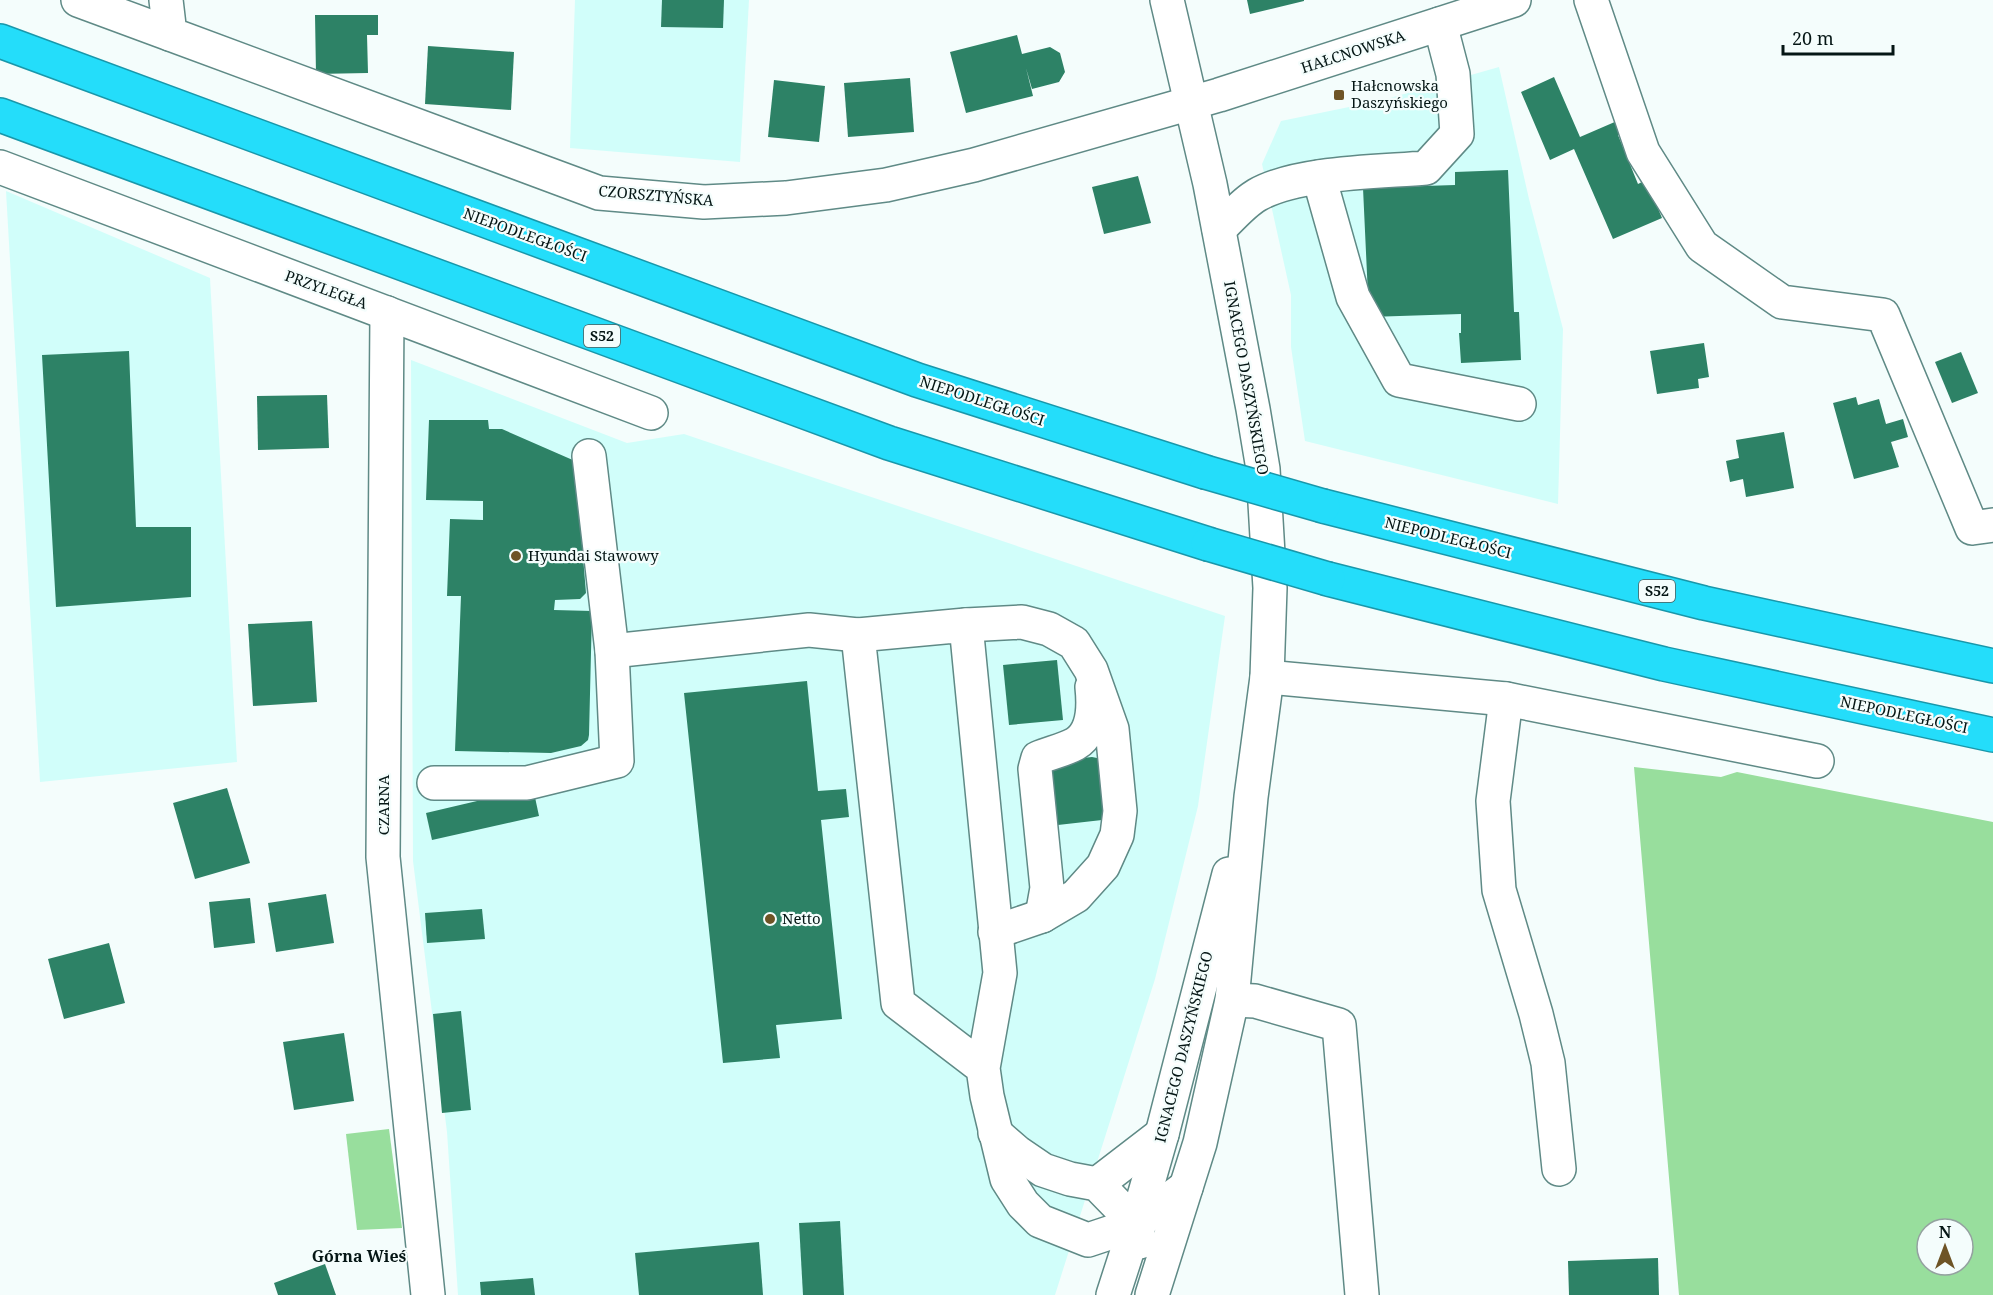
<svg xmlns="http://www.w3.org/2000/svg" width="1993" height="1295" font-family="'Noto Serif',serif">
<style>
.built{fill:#d1fefa}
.green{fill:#98de9d;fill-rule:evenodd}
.building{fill:#2d8266}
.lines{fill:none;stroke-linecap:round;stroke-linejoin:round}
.minor-casing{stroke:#5f8a86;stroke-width:36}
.highway-casing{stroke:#1997aa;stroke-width:36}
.minor{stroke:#fff;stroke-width:33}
.highway{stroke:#24ddfa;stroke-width:33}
.highway-bridge-casing{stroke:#1997aa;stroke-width:36;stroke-linecap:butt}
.highway-bridge{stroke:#24ddfa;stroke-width:33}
.poi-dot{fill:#6e5426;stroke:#f4fdfc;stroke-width:2}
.labels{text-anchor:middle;stroke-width:4.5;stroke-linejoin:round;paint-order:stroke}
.shield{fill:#f4fdfc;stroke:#4d5b5a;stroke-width:1.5}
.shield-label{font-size:14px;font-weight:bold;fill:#051615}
.street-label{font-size:15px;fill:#051615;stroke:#f4fdfc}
.poi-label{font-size:15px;fill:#051615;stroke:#f4fdfc;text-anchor:start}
.neighbourhood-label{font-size:16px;font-weight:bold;fill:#051615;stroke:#f4fdfc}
</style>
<rect width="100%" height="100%" fill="#f4fdfc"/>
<!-- built -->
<g class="built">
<path d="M575 0H749L740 162 570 148Z"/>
<path d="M1499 67 1529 199 1563 329 1558 504 1305 441 1291 347V295L1262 164 1281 121 1383 100Z"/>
<path d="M6 191 210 278 237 762 40 782Z"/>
<path d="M411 360 627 443 684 434 1225 616 1198 806 1155 979 1055 1295H458L447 1132 413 861Z"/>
</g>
<!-- green -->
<g class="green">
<path d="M1634 767 1721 777 1737 772 1993 822V1295H1679ZM1927 1229H1963V1265H1927Z"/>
<path d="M389 1129 402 1228 357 1230 346 1134Z"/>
</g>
<!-- building -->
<g class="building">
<path d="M662 0H724L723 28 661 27Z"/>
<path d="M1247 0H1304V1L1250 14Z"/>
<path d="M315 15H378V35H367L368 73 316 74Z"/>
<path d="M1017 35 1022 54 1050 47 1060 53 1065 72 1059 82 1032 89 1026 68 1033 96 966 113 950 52Z"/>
<path d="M428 46 514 52 511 110 425 104Z"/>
<path d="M1554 77 1580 137 1617 121 1622 133 1618 135 1638 184 1646 180 1662 218 1613 239 1574 149 1550 160 1521 92Z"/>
<path d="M910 78 914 132 848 137 844 83Z"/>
<path d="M774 80 825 86 819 142 768 137Z"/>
<path d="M1508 170 1514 312H1519L1521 360 1461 363 1459 333H1461V314L1369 317 1363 188 1455 185V172Z"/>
<path d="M1138 176 1151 223 1104 234 1092 187Z"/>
<path d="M1704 343 1709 377 1698 379 1699 388 1657 394 1650 351Z"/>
<path d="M129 351 136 527H191V597L56 607 42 355Z"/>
<path d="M1961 352 1978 393 1952 403 1935 362Z"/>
<path d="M327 395 329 448 258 450 257 396Z"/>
<path d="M1856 397 1858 405 1879 399 1886 424 1903 419 1908 437 1891 442 1899 467 1854 479 1833 403Z"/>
<path d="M429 420H488L489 429H502L575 461 586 593 580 599 555 600 554 610 592 611 589 735 588 740 581 746 551 753 455 751 461 596H447L450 519 483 520V501L426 500Z"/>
<path d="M1784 432 1794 488 1746 497 1743 479 1730 482 1726 461 1739 458 1736 440Z"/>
<path d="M312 621 317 702 253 706 248 624Z"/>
<path d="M1057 660 1063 720 1009 725 1003 665Z"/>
<path d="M807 681 818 791 846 789 849 817 821 820 842 1019 776 1025 780 1058 723 1063 684 693Z"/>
<path d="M1092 757 1102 759 1106 818 1102 820 1049 826 1045 762Z"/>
<path d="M227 788 250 863 195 879 173 803Z"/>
<path d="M533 788 539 816 432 840 426 813Z"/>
<path d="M326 894 334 943 276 952 268 903Z"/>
<path d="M250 898 255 943 214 948 209 902Z"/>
<path d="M482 909 485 939 427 943 425 913Z"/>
<path d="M109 943 125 1003 64 1019 48 959Z"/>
<path d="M461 1011 471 1110 442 1113 433 1014Z"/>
<path d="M344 1033 354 1101 294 1110 283 1042Z"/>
<path d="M840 1221 844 1295H803L799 1223Z"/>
<path d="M759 1242 763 1295H639L635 1253Z"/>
<path d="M1658 1258 1659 1295H1569L1568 1261Z"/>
<path d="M325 1264 336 1295H278L274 1283Z"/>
<path d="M533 1278 535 1295H481L480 1282Z"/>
</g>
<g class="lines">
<defs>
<g id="minor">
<path d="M78 0 170 34"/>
<path d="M166 0 170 34 599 193 704 202 786 198 886 185 974 165 1219 95 1514 0"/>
<path d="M1591 0 1643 152 1702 246 1782 302 1883 315 1972 528 1993 525"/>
<path d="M0 167 651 413"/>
<path d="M1319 177 1353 297 1399 380 1519 404"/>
<path d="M1219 229C1230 219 1243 203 1257 195 1297 172 1378 172 1426 168L1457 134 1453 74 1440 24"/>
<path d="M387 313 383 857 428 1295"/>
<path d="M966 625 1022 622 1049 629 1074 643 1091 670 1112 729 1120 811 1117 835 1103 866 1076 896 1042 916 995 932"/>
<path d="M612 651 809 630 858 635"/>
<path d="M1267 677 1506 699 1817 761"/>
<path d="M1506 699 1493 801 1499 890 1536 1014 1548 1063 1559 1169"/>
<path d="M434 783H527L617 761 612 651 589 456"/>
<path d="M1042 916 1047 888 1035 769 1038 758C1050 753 1064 750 1075 744 1094 733 1094 706 1092 687"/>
<path d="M1232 1000 1255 1001 1339 1025 1362 1295"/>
<path d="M983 1068 898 1003 858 635 966 625 1000 973 983 1068 987 1096 1007 1179 1023 1204 1040 1221 1088 1240 1136 1224 1186 1187"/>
<path d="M995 1133 1018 1153 1043 1170 1070 1179 1097 1184 1136 1224 1140 1242"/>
<path d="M1097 1184 1162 1134"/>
<path d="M1113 1295 1136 1224 1162 1134 1229 874"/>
<path d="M1152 1295 1200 1143 1232 1000 1251 797 1267 677 1270 588 1263 469 1253 409 1210 184 1167 0"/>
</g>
<g id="highway">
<path d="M0 41 917 380 1205 472"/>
<path d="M0 115 889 443 1208 544"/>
<path d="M1323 506 1704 603 1993 666"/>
<path d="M1328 579 1664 664 1993 735"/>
</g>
</defs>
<!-- minor casing -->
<use href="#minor" class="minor-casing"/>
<!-- highway casing -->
<use href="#highway" class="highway-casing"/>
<!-- minor -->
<use href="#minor" class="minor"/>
<!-- highway -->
<use href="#highway" class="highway"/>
<defs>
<g id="highway-bridge">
<path d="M1205 472 1323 506"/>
<path d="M1208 544 1328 579"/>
</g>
</defs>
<!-- highway-bridge casing -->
<use href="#highway-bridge" class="highway-bridge-casing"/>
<!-- highway-bridge -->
<use href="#highway-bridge" class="highway-bridge"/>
</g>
<!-- markers -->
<g class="poi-dot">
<rect x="1333" y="89" width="12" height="12" rx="3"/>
<circle cx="516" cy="556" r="6"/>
<circle cx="770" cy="919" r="6"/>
</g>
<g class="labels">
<!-- shield labels -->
<g class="shield">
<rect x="584" y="325" width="36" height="22" rx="4.5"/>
<rect x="1639" y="580" width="36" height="22" rx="4.5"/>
</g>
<g class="shield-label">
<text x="602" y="341">S52</text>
<text x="1657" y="596">S52</text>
</g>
<!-- street labels -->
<g class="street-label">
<text transform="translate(1353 52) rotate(-18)" y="5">HAŁCNOWSKA</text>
<text transform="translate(656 196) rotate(5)" y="5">CZORSZTYŃSKA</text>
<text transform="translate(525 235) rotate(20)" y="5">NIEPODLEGŁOŚCI</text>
<text transform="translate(326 290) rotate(20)" y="5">PRZYLEGŁA</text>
<text transform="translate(1246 378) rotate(80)" y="5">IGNACEGO DASZYŃSKIEGO</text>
<text transform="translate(982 401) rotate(18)" y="5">NIEPODLEGŁOŚCI</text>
<text transform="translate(1448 538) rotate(14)" y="5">NIEPODLEGŁOŚCI</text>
<text transform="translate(1904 715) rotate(12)" y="5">NIEPODLEGŁOŚCI</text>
<text transform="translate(384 805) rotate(-90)" y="5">CZARNA</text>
<text transform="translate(1184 1047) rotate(-76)" y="5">IGNACEGO DASZYŃSKIEGO</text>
</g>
<!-- poi labels -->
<g class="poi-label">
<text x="1351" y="91">Hałcnowska<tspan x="1351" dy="17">Daszyńskiego</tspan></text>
<text x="528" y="561">Hyundai Stawowy</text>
<text x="782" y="924">Netto</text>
</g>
<!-- neighbourhood labels -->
<g class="neighbourhood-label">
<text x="359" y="1262">Górna Wieś</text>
</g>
</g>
<!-- north arrow -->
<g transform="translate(1945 1247)"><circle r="28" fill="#f4fdfc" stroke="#94a1a0" stroke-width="1.5"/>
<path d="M0-4.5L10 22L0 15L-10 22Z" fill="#6e5426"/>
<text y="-9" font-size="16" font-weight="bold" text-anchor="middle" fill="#051615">N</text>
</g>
<!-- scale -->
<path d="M1783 45v9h110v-9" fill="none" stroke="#051615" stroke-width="3"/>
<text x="1792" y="45" font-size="18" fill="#051615" stroke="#f4fdfc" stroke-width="4.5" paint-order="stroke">20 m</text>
</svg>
